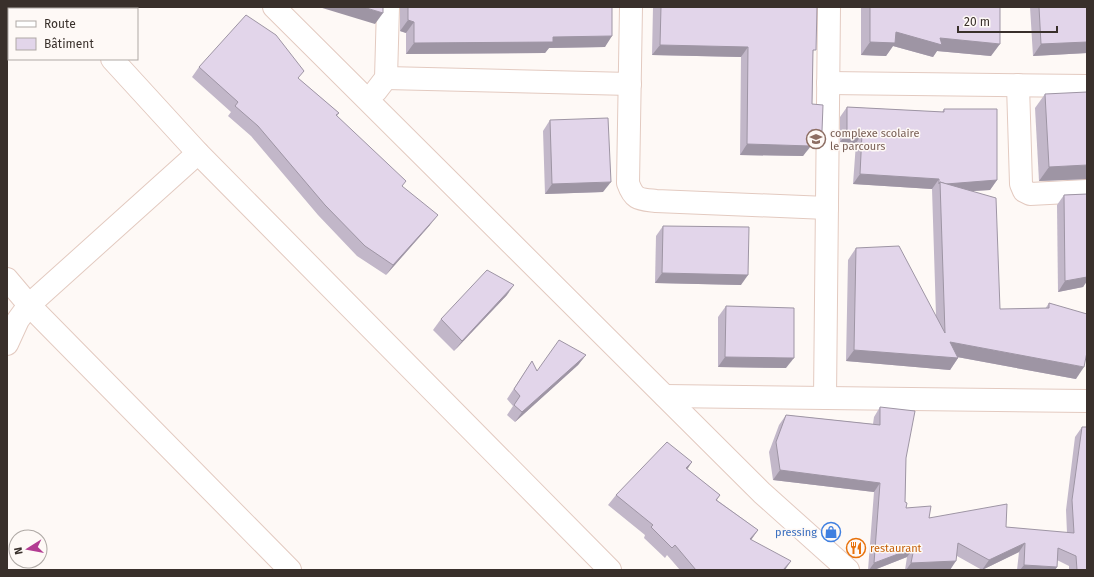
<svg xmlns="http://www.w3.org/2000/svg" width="1094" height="577" font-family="'Fira Sans',sans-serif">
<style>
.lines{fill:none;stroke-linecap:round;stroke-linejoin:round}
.street-casing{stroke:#e3cac0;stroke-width:24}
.secondary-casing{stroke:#e3cac0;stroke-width:24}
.street{stroke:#fff;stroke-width:22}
.secondary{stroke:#fff;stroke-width:22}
.wall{fill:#c2b7c9}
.shaded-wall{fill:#9e95a4}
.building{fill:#e2d5ea;stroke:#9e95a4}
.labels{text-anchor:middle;stroke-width:3;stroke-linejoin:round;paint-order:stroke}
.education-label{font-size:11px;fill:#785e54;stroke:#fef9f6;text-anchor:start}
.shop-label{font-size:11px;fill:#366cbe;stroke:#fef9f6;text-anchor:end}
.food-label{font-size:11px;fill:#c56008;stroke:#fef9f6;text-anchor:start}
</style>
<rect width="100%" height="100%" fill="#fef9f6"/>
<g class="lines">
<defs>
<g id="street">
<path d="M274 7 762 493 848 570"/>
<path d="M631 7 628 183C634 200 639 199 656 201L827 208"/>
<path d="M386 78 630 84"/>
<path d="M828 83 1087 86"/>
<path d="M1018 85 1021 184 1024 191 1030 194 1087 191"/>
<path d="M376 91 386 78 388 7"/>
<path d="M7 279 29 305 290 570"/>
<path d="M7 344 18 320 29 305 198 153"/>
<path d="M665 396 1087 401"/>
<path d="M825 398 829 7"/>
</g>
<g id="secondary">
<path d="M65 7 67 9"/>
<path d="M112 59 198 153 610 570"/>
</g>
</defs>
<!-- street casing -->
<use href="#street" class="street-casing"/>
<!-- secondary casing -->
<use href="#secondary" class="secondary-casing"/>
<!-- street -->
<use href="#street" class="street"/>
<!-- secondary -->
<use href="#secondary" class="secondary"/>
</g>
<!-- wall -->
<g class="wall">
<path d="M400 7H612L605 47 549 48 545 53 406 54V33L400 31Z"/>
<path d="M653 7H817L813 54 812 104 815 141H811L803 156 740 155 741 57 652 55Z"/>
<path d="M861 7H1000L991 56 937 51 933 57 893 46 886 56 861 55Z"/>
<path d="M1030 7H1087V53L1033 56Z"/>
<path d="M199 67 299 79 339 113 337 116 402 186 430 225 386 275 357 256 318 215 251 136 228 116 231 112 192 77Z"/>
<path d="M1045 94 1087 179 1039 181 1035 108Z"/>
<path d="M847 107 942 112 944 109 997 180 990 190 971 191 1000 309H1045L1049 303 1076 379 957 357 958 358 950 370 846 361 848 260 856 248 936 316 932 189 853 184 856 143 840 142V117Z"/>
<path d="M550 120 603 192 545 194 543 131Z"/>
<path d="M1087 194V281L1083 287 1058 292 1057 205 1064 195Z"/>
<path d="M663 226 741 285 655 283 656 236Z"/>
<path d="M507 295 454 351 433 330 441 319Z"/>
<path d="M726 306 786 368 718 367V317Z"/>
<path d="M586 355 578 365 515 422 507 415 513 406 507 399 532 361 537 371Z"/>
<path d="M880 407 906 458 905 502 906 508 929 518 1006 527 1067 533 1066 510 1075 437 1082 427 1087 570H1069V566L1057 560V567L1055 570H1017L1019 552 982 570 957 556 950 570H905L907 557 874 570H868L874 492 773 480 769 452 779 425 786 415 873 424 874 417Z"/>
<path d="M687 469 720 495 717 500 758 530 751 540 785 570H680L667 555 665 558 644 538 645 535 608 505 616 495Z"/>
</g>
<!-- shaded-wall -->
<g class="shaded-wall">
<path d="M319 7H363L383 13 375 24Z"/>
<path d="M408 20 414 22 406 33 400 31Z"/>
<path d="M896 32 940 38 1000 44 991 56 937 51 933 57 893 46 886 56 861 55 870 42Z"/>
<path d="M612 36 605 47 549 48 545 53 406 54 414 43 553 37Z"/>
<path d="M1087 42V53L1033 56 1041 44Z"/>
<path d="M660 45 748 47 741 57 652 55Z"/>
<path d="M811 130 822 131 815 141H804Z"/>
<path d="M847 133 862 134 856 143 840 142Z"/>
<path d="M747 144 811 146 803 156 740 155Z"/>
<path d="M1087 165V179L1039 181 1049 167Z"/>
<path d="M860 174 939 179 932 189 853 184Z"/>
<path d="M997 180 990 190 941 193 940 184Z"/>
<path d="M611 182 603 192 545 194 552 184Z"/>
<path d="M438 215 430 225 386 275 393 265Z"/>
<path d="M662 273 748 275 741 285 655 283Z"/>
<path d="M1087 277V281L1083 287 1058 292 1065 281Z"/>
<path d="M514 285 507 295 454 351 462 341Z"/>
<path d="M950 342 1084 367 1076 379 941 354Z"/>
<path d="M854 350 958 358 950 370 846 361Z"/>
<path d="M586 355 578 365 515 422 522 412Z"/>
<path d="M725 357 794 358 786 368 718 367Z"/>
<path d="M692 462 685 473 686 468Z"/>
<path d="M780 470 880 483 874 492 773 480Z"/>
<path d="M758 530 751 540 750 539Z"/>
<path d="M1025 543 1019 552 982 570 989 560Z"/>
<path d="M914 548 907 557 874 570H869L874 563Z"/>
<path d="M791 561 785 570H782Z"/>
<path d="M956 561 950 570H906L911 563Z"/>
<path d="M1024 565 1057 567 1055 570H1020Z"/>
</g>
<!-- building -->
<g class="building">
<path d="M363 7H383V13Z"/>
<path d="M408 7H612V36L553 37V42L414 43V22L408 20Z"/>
<path d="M661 7H817L816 50H813L812 104 823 105 822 131 811 130V146L747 144 748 47 660 45Z"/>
<path d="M870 7H1000V44L940 38 942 45 896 32 895 43 870 42Z"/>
<path d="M1039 7H1087V42L1041 44Z"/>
<path d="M246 15 276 35 304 71 298 78 339 113 336 115 406 181 402 186 438 215 393 265 365 246 325 205 258 126 235 106 238 102 199 67Z"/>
<path d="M1087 92V165L1049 167 1045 94Z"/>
<path d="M847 107 944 112V109H997V180L946 184 940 182 939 184V179L860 174 862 134 847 133Z"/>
<path d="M608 118 611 182 552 184 550 120Z"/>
<path d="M940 182 996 198 1000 309 1049 308V303L1087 314V352L1084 367 950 342 958 358 854 350 856 248 899 246 945 333Z"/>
<path d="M1087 194V277L1065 281 1064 195Z"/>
<path d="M663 226 749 227 748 275 662 273Z"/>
<path d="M487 270 514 285 462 341 441 319Z"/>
<path d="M726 306 794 308V358L725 357Z"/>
<path d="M559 340 586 355 522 412 514 405 520 396 514 389 532 361 537 371Z"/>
<path d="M880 407 915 411 906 458 905 502 907 503 906 508 931 506 929 518 1007 504 1006 527 1074 533 1072 500 1082 427H1087V570H1077L1076 556 1058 548 1057 567 1024 565 1025 543 989 560 958 543 956 561 911 563 914 548 874 563 880 483 780 470 776 442 786 415 880 425Z"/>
<path d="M667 442 692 462 686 468 720 495 716 500 758 530 750 539 791 561 783 570H696L675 545 672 548 651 527 653 525 616 495Z"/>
</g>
<!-- icons -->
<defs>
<symbol id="school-ring" viewBox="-11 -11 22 22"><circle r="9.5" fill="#fef9f6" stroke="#8d6e63" stroke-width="1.5"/><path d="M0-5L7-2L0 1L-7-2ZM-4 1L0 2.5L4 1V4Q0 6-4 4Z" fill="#8d6e63"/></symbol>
<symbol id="shop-ring" viewBox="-11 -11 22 22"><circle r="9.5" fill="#fef9f6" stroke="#3f7fe0" stroke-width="1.5"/><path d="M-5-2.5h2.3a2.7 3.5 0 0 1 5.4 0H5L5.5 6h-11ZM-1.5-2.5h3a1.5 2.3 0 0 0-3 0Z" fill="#3f7fe0"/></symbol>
<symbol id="restaurant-ring" viewBox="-11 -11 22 22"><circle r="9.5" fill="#fef9f6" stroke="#e8710a" stroke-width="1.5"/><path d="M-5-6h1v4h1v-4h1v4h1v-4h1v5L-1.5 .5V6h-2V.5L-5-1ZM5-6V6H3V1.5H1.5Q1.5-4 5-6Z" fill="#e8710a"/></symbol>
</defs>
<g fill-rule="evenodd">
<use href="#school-ring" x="805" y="128" width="22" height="22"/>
<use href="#shop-ring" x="820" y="521" width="22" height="22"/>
<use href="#restaurant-ring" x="845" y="537" width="22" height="22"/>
</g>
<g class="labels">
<!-- education labels -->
<g class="education-label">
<text x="830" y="137">complexe scolaire<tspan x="830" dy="13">le parcours</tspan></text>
</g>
<!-- shop labels -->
<g class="shop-label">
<text x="817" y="536">pressing</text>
</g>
<!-- food labels -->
<g class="food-label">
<text x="870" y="552">restaurant</text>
</g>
</g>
<!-- border -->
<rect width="1094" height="577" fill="none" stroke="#39302b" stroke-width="16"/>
<!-- legend -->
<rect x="8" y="8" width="130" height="52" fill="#fef9f6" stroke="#afa9a5"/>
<rect x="16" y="21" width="20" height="6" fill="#ffffff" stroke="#afa9a5"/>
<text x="44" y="28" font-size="12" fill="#39302b">Route</text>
<rect x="16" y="38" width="20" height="12" fill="#e2d5ea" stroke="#afa9a5"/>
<text x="44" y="48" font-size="12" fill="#39302b">Bâtiment</text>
<!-- north arrow -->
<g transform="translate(28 549) rotate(259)"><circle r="19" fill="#fef9f6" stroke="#afa9a5"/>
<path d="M0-3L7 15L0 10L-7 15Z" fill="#b33c92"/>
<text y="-6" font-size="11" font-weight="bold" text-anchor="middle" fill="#39302b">N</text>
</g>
<!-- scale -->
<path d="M958 26v6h99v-6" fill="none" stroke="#39302b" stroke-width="2"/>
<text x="964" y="26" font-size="12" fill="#39302b" stroke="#fef9f6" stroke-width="3" paint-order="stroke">20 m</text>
</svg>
